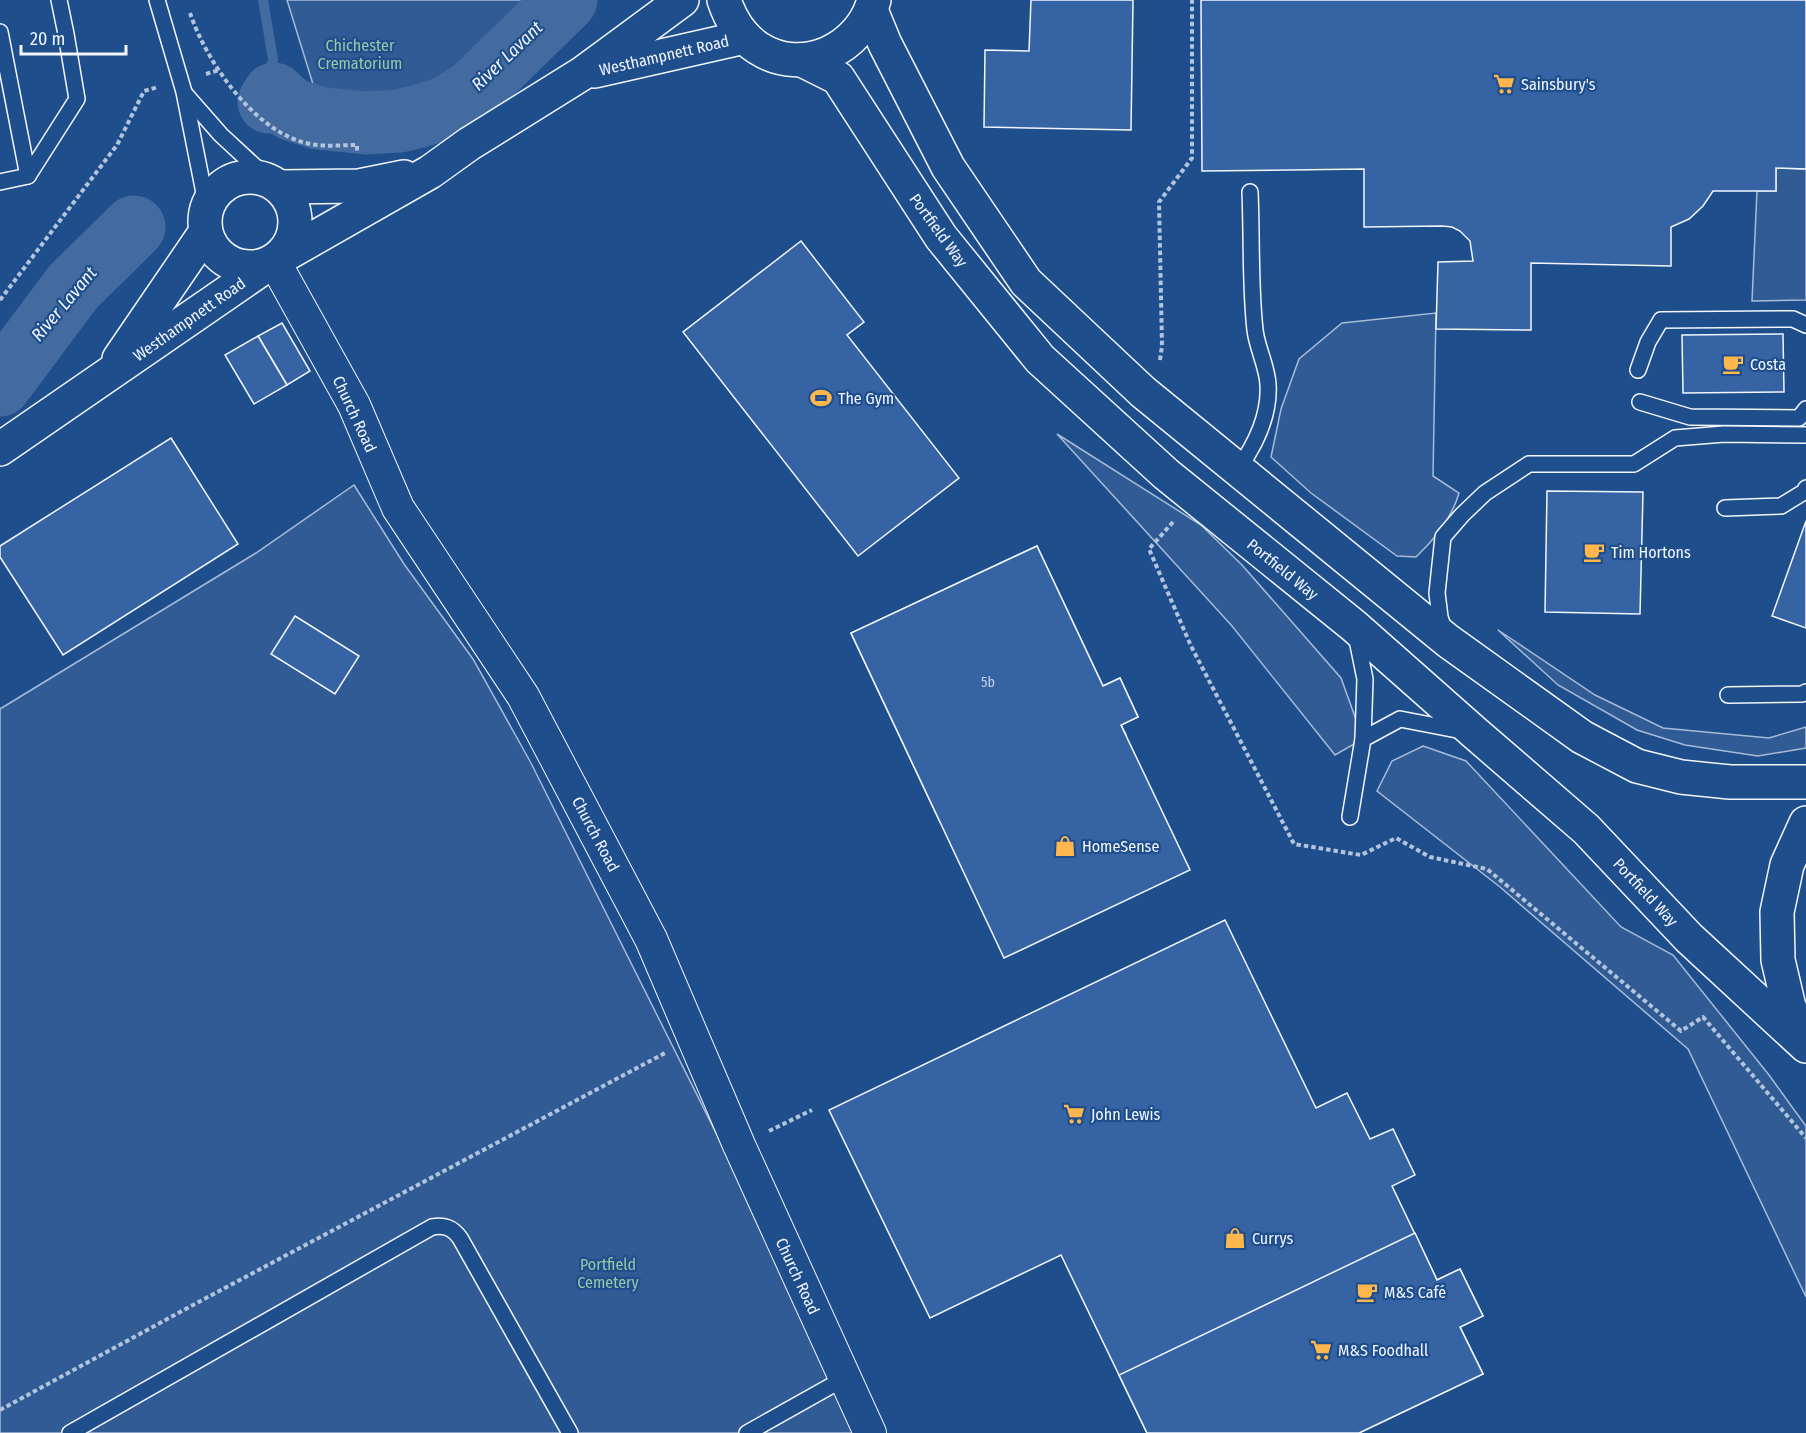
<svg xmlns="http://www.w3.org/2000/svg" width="1806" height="1433" font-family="'Fira Sans Condensed',sans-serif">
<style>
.green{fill:#305b95;stroke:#a8bbd7;stroke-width:1.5}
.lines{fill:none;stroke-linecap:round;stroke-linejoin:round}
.stream{stroke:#446ba0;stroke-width:10}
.river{stroke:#446ba0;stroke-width:63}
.building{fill:#3563a3;stroke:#f2f6ff;stroke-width:1.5}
.lane-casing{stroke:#f2f6ff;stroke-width:18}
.street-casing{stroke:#f2f6ff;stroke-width:34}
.primary-casing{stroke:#f2f6ff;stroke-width:36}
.highway-casing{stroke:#f2f6ff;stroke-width:36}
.path{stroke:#b3c4dc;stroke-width:4;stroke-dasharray:4.5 3;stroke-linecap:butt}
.lane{stroke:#1f4e8c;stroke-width:15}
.street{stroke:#1f4e8c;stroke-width:32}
.primary{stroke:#1f4e8c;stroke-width:33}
.highway{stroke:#1f4e8c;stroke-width:33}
.labels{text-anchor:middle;stroke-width:4.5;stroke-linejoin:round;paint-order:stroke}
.number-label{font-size:14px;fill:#c3d1e8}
.park-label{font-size:16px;fill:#97c8a6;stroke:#1f4e8c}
.street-label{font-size:16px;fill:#f2f6ff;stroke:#1f4e8c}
.poi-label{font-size:16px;fill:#f2f6ff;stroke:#1f4e8c;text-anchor:start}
.water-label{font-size:18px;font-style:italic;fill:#f2f6ff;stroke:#1f4e8c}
</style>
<rect width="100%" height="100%" fill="#1f4e8c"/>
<!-- green -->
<g class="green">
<path d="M287 0H567L403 105 321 110Z"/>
<path d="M1776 168 1806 169V300L1752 301 1757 191H1776Z"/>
<path d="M1436 313 1433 476 1459 493C1452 518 1435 539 1416 557L1397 556 1311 493 1271 457 1281 409 1299 359 1342 323Z"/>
<path d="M1057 434 1201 525 1242 565 1341 678 1363 739 1335 755 1232 626Z"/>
<path d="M354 485 404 564 473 659 531 763 866 1433H0V709L256 553Z"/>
<path d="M1498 630 1595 695 1663 728 1769 738 1806 727V748L1758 756 1685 745 1637 730 1558 685Z"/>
<path d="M1423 746 1466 761 1621 927 1673 955 1769 1075 1803 1122 1806 1126V1297L1688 1049 1500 887 1377 791 1392 761Z"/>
</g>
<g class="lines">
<!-- stream -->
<path class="stream" d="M263 0 273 59 270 79 274 94"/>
<!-- river -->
<g class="river">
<path d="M269 102 274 94 291 109 318 118 366 123 399 121 420 116 445 108 473 91 566 0"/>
<path d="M0 385 73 287 134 227"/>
</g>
</g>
<!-- building -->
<g class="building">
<path d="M1031 0H1133L1131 130 984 127 985 50 1029 51Z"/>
<path d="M1201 0H1806V169L1776 168V191H1713L1703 206 1689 219 1671 227V266L1531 263V330L1436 329 1438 262 1473 261 1470 241 1460 231 1452 227 1442 226 1364 227V169L1202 171Z"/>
<path d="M801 241 864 322 847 335 959 478 858 556 683 332Z"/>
<path d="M282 323 310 371 287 385 258 336Z"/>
<path d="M1783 334 1784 392 1683 393 1682 335Z"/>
<path d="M258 336 287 385 254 404 225 355Z"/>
<path d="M171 438 238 544 63 655 0 557V546Z"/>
<path d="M1547 491 1643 492 1640 614 1545 612Z"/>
<path d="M1806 521V628L1772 616Z"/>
<path d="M1037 546 1103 686 1120 678 1138 717 1121 725 1126 735 940 822 851 633Z"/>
<path d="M1037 546 1103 686 1120 678 1138 717 1121 725 1190 870 1004 958 851 633Z"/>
<path d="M295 616 359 656 335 694 271 654Z"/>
<path d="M1225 920 1316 1108 1347 1093 1370 1139 1393 1129 1415 1175 1392 1186 1437 1280 1460 1269 1483 1316 1460 1327 1483 1374 1359 1433H1147L1061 1255 930 1318 829 1110Z"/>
<path d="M1415 1233 1437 1280 1460 1269 1483 1316 1460 1327 1483 1374 1359 1433H1147L1119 1375Z"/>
</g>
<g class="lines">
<defs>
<g id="lane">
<path d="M157 0 184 92 207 208"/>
<path d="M0 32 28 176"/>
<path d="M185 94 221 135 274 184"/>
<path d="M0 182 28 176 77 99 66 34 59 0"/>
<path d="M1638 370 1648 342 1661 320 1793 319 1806 325"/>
<path d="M1640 402 1690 417 1799 418 1806 409"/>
<path d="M1238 469C1256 444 1270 415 1268 384 1267 366 1257 348 1255 330 1250 285 1252 238 1250 192"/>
<path d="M1725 508 1781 506 1804 492 1806 488"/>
<path d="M1445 632 1440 617 1437 593 1443 537 1462 515 1485 493 1529 464H1634L1675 438 1724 434 1806 435"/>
<path d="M1728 695 1802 694 1806 692"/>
<path d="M1363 739 1400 719 1462 731"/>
<path d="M1350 817 1363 739 1365 679 1356 635"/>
<path d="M70 1433 432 1227C444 1225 452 1227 460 1238L570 1433"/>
<path d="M747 1433 845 1378"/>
</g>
<path id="street" d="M274 261 354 405 398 508 523 696 651 939 739 1145 870 1433"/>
<g id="primary">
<path d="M724 0C730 18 741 37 758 48 803 77 861 49 874 0"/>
<path d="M871 10 885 44 948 167 1026 282 1143 392 1448 641 1582 737 1637 766 1681 777 1730 782H1806"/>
<path d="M802 60 838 78 941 237 1040 359 1166 474 1354 626 1475 733 1586 829 1689 938 1806 1046"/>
<path d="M595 71 745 37"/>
<circle cx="250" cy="222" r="45"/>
<path d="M280 187 359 186 404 177"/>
<path d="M274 261 430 172 469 144 583 73 682 0"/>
<path d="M119 359 205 233"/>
<path d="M0 449 270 263"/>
</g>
<path id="highway" d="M1806 823 1787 865 1777 912 1778 960 1789 1007 1806 1041"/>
</defs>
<!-- lane casing -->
<use href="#lane" class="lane-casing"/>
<!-- street casing -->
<use href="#street" class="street-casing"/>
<!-- primary casing -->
<use href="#primary" class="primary-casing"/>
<!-- highway casing -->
<use href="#highway" class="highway-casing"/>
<!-- path -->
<g class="path">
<path d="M190 13C207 63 255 133 310 144 325 147 342 145 357 145V153"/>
<path d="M206 74 219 70"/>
<path d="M0 300 117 145 144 91 158 87"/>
<path d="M1160 360 1162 346 1159 202 1192 158V0"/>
<path d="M1173 522 1149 549 1191 646 1294 844 1361 855 1396 838 1430 857 1487 869 1681 1031 1703 1017 1806 1138"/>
<path d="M769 1131 812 1110"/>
<path d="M0 1410 193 1305 665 1053"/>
</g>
<!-- lane -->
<use href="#lane" class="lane"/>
<!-- street -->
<use href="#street" class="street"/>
<!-- primary -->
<use href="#primary" class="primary"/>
<!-- highway -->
<use href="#highway" class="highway"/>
</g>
<!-- icons -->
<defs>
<symbol id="supermarket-bare" viewBox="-9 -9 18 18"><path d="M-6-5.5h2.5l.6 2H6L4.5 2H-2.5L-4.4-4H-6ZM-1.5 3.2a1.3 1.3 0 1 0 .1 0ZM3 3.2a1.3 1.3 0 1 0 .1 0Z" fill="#ffb74d" stroke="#1f4e8c" stroke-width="2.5" paint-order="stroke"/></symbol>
<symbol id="cafe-bare" viewBox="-9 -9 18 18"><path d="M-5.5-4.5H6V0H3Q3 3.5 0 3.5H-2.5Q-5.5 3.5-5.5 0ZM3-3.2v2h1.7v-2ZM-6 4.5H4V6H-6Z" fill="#ffb74d" stroke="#1f4e8c" stroke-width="2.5" paint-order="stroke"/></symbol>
<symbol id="stadium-bare" viewBox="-9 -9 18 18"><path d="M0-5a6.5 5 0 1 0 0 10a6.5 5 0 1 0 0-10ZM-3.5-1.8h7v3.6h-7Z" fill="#ffb74d" stroke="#1f4e8c" stroke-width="2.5" paint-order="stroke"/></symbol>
<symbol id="shop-bare" viewBox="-9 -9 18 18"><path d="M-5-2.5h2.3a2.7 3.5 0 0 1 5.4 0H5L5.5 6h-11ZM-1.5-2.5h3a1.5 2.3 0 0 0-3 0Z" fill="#ffb74d" stroke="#1f4e8c" stroke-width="2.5" paint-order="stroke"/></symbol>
</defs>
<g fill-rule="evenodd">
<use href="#supermarket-bare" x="1489" y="69" width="30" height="30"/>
<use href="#cafe-bare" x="1718" y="349" width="30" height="30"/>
<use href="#stadium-bare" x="806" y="383" width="30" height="30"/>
<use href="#cafe-bare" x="1579" y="537" width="30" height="30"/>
<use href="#shop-bare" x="1050" y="831" width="30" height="30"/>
<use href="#supermarket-bare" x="1059" y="1099" width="30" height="30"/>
<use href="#shop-bare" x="1220" y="1223" width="30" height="30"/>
<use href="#cafe-bare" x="1352" y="1277" width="30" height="30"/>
<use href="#supermarket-bare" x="1306" y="1335" width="30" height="30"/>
</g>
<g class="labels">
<!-- number labels -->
<g class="number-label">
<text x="988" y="687">5b</text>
</g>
<!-- park labels -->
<g class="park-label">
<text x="360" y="51">Chichester<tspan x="360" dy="18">Crematorium</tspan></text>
<text x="608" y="1270">Portfield<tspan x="608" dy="18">Cemetery</tspan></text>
</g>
<!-- street labels -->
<g class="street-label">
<text transform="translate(664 55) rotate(-13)" y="6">Westhampnett Road</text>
<text transform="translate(939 230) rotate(54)" y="6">Portfield Way</text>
<text transform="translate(189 319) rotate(-35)" y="6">Westhampnett Road</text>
<text transform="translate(355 414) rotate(65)" y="6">Church Road</text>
<text transform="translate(1283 569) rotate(39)" y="6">Portfield Way</text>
<text transform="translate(596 834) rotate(62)" y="6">Church Road</text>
<text transform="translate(1646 892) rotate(47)" y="6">Portfield Way</text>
<text transform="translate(798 1276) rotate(65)" y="6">Church Road</text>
</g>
<!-- poi labels -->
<g class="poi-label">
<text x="1521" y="90">Sainsbury's</text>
<text x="1750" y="370">Costa</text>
<text x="838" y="404">The Gym</text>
<text x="1611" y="558">Tim Hortons</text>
<text x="1082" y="852">HomeSense</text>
<text x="1091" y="1120">John Lewis</text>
<text x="1252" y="1244">Currys</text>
<text x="1384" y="1298">M&amp;S Café</text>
<text x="1338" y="1356">M&amp;S Foodhall</text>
</g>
<!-- water labels -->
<g class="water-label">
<text transform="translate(507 56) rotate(-44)" y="6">River Lavant</text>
<text transform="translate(64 304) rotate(-50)" y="6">River Lavant</text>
</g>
</g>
<!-- scale -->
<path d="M21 45v9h105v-9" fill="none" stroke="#f2f6ff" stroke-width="3"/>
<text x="30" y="45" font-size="18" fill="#f2f6ff" stroke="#1f4e8c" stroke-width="4.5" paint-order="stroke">20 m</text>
</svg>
